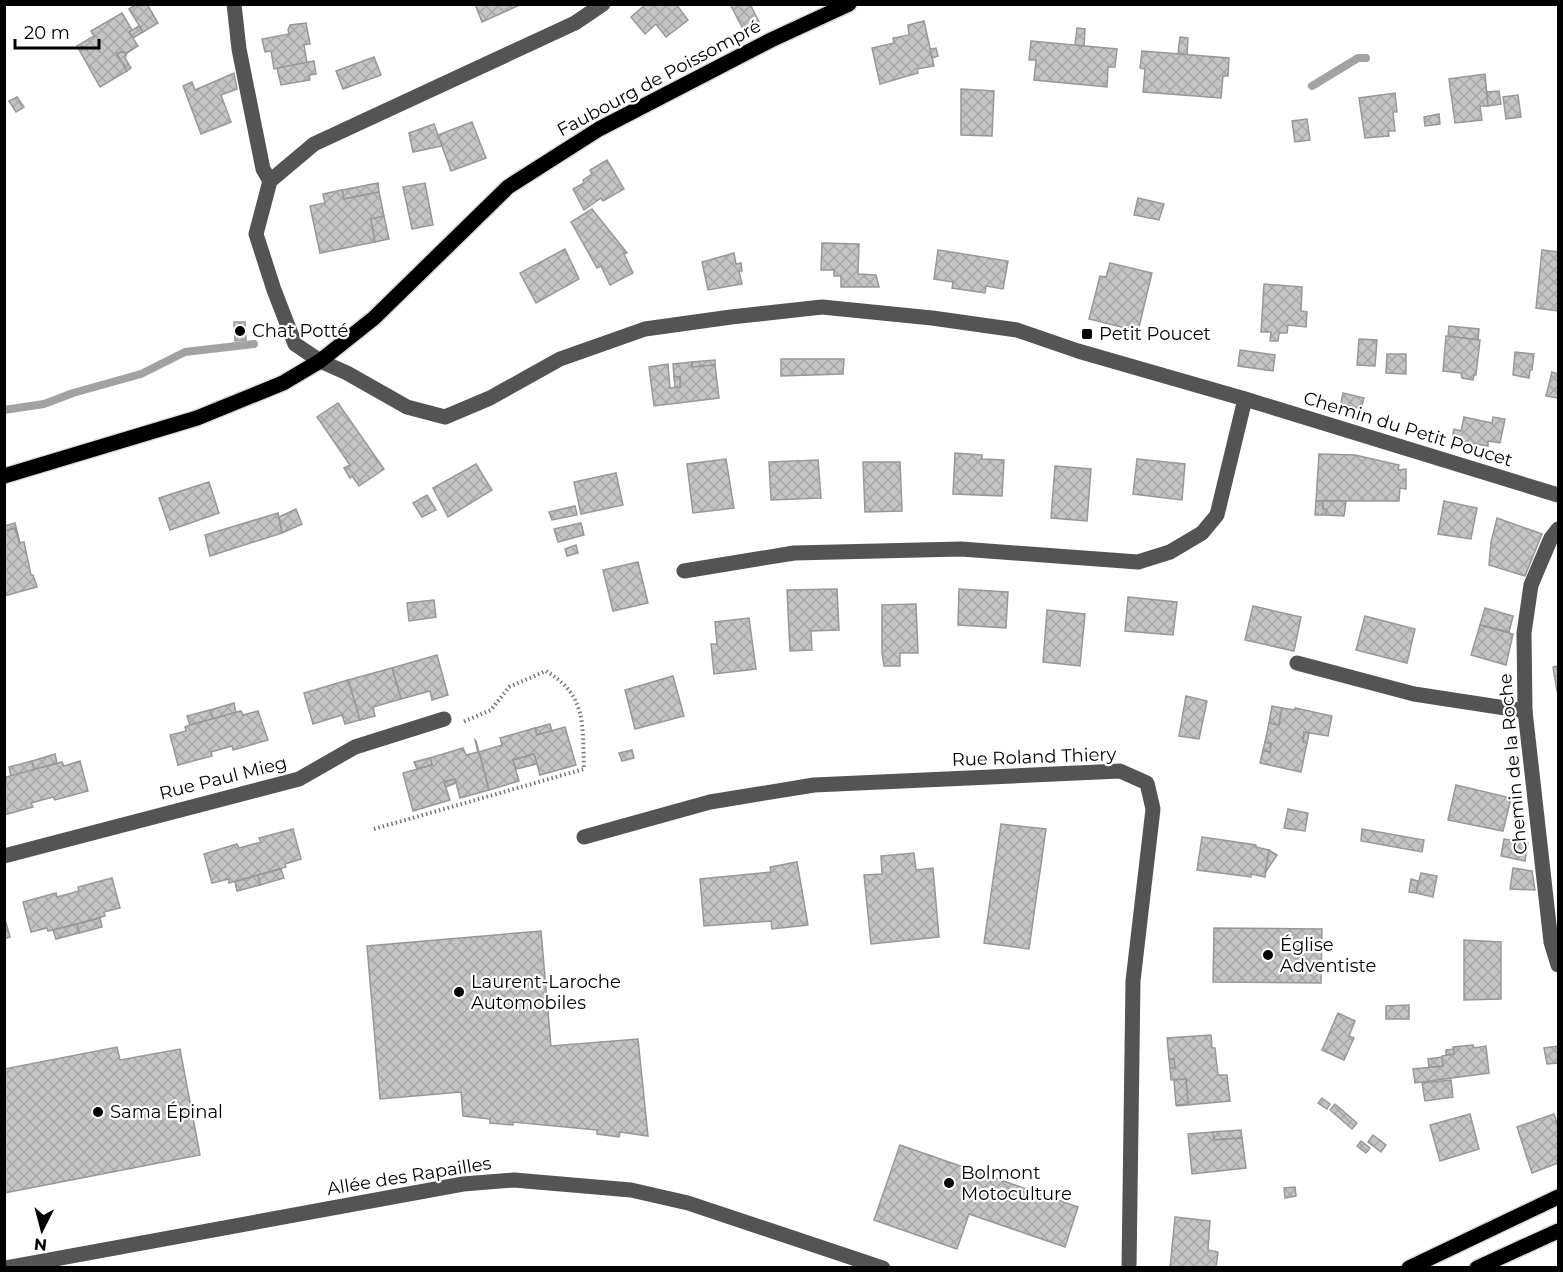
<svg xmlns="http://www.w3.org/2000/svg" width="1563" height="1272" font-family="Montserrat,sans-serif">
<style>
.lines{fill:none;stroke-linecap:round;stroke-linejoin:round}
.stream{stroke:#a2a2a2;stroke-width:8}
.building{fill:url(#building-cross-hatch);stroke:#989898;stroke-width:1.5}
.major-casing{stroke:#dbdbdb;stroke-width:18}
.path{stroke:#767676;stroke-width:4;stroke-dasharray:1.5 3;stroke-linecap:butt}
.minor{stroke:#545454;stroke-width:15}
.major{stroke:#000;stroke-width:15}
.poi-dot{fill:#000;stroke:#fff;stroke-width:2}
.labels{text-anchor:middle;stroke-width:4.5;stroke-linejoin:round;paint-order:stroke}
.street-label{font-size:18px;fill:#000;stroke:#fff}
.poi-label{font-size:18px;fill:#000;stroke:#fff;text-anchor:start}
</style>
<defs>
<pattern id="building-cross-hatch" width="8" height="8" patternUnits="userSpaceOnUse" patternTransform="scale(1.5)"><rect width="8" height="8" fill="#c4c4c4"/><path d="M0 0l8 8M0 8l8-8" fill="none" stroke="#a7a7a7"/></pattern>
</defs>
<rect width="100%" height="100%" fill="#fff"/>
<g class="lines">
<!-- stream -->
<g class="stream">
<path d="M1312 86 1358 58H1366"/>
<path d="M4 410 44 404 73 393 141 374 185 352 254 344"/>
</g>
</g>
<!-- building -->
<g class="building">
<path d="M137 4H147L158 23 143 32 129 9Z"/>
<path d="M475 4H522L482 22Z"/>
<path d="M646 4H676L688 20 666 37 656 24 645 34 631 17Z"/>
<path d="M730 4H750L759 22 744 31Z"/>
<path d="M122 13 132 30 129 32 138 46 127 53 121 52 117 54 127 71 100 87 77 46 94 36 91 31Z"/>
<path d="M924 21 934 66 917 69 918 73 880 84 872 48 894 43 893 38 909 35 908 25Z"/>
<path d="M306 23 310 44 304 45 307 63 274 69 271 51 265 52 262 39 289 34 288 30 290 25Z"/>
<path d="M139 26 143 32 133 38 129 32Z"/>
<path d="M1077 28 1085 29 1084 46 1075 45Z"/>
<path d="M1180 37 1188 38 1187 55 1178 54Z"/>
<path d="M1031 41 1117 49 1115 67H1108L1107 87 1034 80 1036 60H1029Z"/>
<path d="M936 48 938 56 932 58 930 49Z"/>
<path d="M1142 51 1229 58 1228 76H1223L1221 98 1143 92 1145 69 1140 68Z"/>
<path d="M121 52 127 53 125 58 131 68 127 71 117 54Z"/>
<path d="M374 57 381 75 343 89 336 71Z"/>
<path d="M314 61 316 74 309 75 310 80 281 85 277 68Z"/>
<path d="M234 73 237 89 221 95 231 122 201 134 183 86 192 82 195 90Z"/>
<path d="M1485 74 1488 106H1480L1482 120 1455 123 1449 79Z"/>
<path d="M961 89 994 91 992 136 961 135Z"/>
<path d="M1499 91 1501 104 1488 106 1487 92Z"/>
<path d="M1395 93 1397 112H1393L1395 131H1388L1389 136 1365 138 1359 98Z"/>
<path d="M1518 95 1521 117 1506 119 1503 97Z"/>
<path d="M17 97 24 107 16 112 9 101Z"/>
<path d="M1439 114 1440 124 1425 126 1424 117Z"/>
<path d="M1307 119 1310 140 1295 142 1292 121Z"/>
<path d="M472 122 486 158 451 171 438 135Z"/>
<path d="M434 124 442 146 413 152 409 133Z"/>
<path d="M607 160 624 189 603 201 601 198 584 210 573 189 584 183 583 180 592 174 590 170Z"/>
<path d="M378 183 379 192 344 199 342 190Z"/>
<path d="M425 183 433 225 412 229 403 187Z"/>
<path d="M342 190 344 199 379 192 384 216 371 219 375 242 320 253 310 206 325 203 323 194Z"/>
<path d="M1138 198 1164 204 1159 220 1134 215Z"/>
<path d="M592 209 627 253 624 254 633 273 610 285 601 266 597 268 571 222Z"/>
<path d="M384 216 389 239 375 242 371 219Z"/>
<path d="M822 243 859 244 858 274 876 275 879 287H841V276H834V270H821Z"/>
<path d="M565 249 579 279 536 303 520 273Z"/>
<path d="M938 250 1008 261 1003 289 986 286 985 293 952 288 953 282 934 279Z"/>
<path d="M1542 250 1558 252V311L1536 308Z"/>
<path d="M734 253 736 264 741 263 742 271H739L742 284 708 290 702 262Z"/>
<path d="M1110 263 1152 273 1138 331 1089 319 1100 276 1106 277Z"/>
<path d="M1264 284 1302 287 1301 311 1307 312 1306 327 1288 325 1287 333H1279L1278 341H1270L1271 332H1261Z"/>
<path d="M234 322H245L246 340 235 341Z"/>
<path d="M1449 326 1479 329 1478 340 1448 336Z"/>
<path d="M1446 336 1480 340 1476 375H1474L1473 380 1462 378 1461 373 1443 371Z"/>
<path d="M1359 339 1377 340 1375 366 1357 365Z"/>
<path d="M1240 350 1275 355 1273 371 1238 366Z"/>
<path d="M1515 352 1534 354 1532 370H1530L1529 378 1513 375Z"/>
<path d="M1387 354H1406V374L1386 373Z"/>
<path d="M781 359H844L843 374 781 376Z"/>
<path d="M715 360V365L692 367V362Z"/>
<path d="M692 362V367L715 365 719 398 654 406 649 367 668 364 670 388 680 387V377H674L673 364Z"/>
<path d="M1552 372 1558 374V398L1546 396Z"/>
<path d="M674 377H680V387H675Z"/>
<path d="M1343 393 1364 398 1361 409 1341 403Z"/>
<path d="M338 403 384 469 359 486 352 476 350 478 344 468 350 465 317 417Z"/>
<path d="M1464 417 1492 423 1493 417 1505 419 1500 443 1488 441V446L1452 440 1454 429 1461 431Z"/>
<path d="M955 453 982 455V459L1004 460 1002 496 953 494Z"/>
<path d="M1319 454 1355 455 1399 465 1398 470 1406 469V489L1400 488 1399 501H1316Z"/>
<path d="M726 459 734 508 693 513 687 464Z"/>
<path d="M1137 459 1185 464 1182 500 1133 494Z"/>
<path d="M818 460 821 498 771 500 769 462Z"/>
<path d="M863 462H900L902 511 865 512Z"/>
<path d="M476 464 492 490 448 517 433 488Z"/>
<path d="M1055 466 1091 469 1087 521 1051 518Z"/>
<path d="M616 473 623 505 581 514 574 482Z"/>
<path d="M209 482 219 513 170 530 159 498Z"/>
<path d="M427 495 436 510 422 517 413 503Z"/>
<path d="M1316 501H1323V509L1327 510 1326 515H1315Z"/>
<path d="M1323 501H1346L1344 516 1326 515 1327 510 1323 509Z"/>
<path d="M1444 501 1477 508 1471 539 1438 534Z"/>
<path d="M575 506 577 515 552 520 549 512Z"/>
<path d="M296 509 302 524 282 533 279 517Z"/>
<path d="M278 513 282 533 210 556 205 535Z"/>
<path d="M1497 518 1542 534 1525 576 1489 565 1491 542Z"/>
<path d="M15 523 20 543 15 528 4 531V526Z"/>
<path d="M581 523 584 535 558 542 554 529Z"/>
<path d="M15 528 19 543 24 542 31 575H33L37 587 4 596V531Z"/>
<path d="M576 545 578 553 567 556 565 549Z"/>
<path d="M638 562 648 603 613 611 603 570Z"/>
<path d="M837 589 839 630 811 631 812 650 790 651 787 590Z"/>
<path d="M959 589 1008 592 1006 628 958 625Z"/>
<path d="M1128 597 1177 602 1173 635 1125 631Z"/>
<path d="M434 600 436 617 409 621 407 603Z"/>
<path d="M916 604 918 653H900V666H884L882 653V605Z"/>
<path d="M1253 606 1301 617 1294 651 1245 640Z"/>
<path d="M1485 608 1513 616 1509 632 1480 625Z"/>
<path d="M1047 610 1085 614 1080 666 1043 662Z"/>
<path d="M1365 616 1415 629 1407 663 1356 650Z"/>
<path d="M749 618 756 669 714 674 711 644H717L715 622Z"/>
<path d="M1480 625 1513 634 1506 665 1471 655Z"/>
<path d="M437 655 448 695 432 700 430 691 401 699 392 668Z"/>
<path d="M1558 666V691H1557L1553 667Z"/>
<path d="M392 668 401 699 373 707 375 716 360 720 348 680Z"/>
<path d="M673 676 684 716 635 729 625 690Z"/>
<path d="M348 680 360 720 345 724 342 715 313 724 304 693Z"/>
<path d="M1186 696 1207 701 1199 739 1179 736Z"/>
<path d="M234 703 236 713 213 719 210 710Z"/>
<path d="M1272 706 1282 708 1279 725 1269 723Z"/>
<path d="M1282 708 1295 710V708L1332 716 1328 736 1304 732 1303 742 1307 743 1301 772 1260 763 1263 750 1270 752 1271 744 1265 742 1269 723 1279 725Z"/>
<path d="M210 710 213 719 190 725 187 716Z"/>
<path d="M241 711 243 715 258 711 268 740 233 750 232 746 211 752 212 756 178 765 170 735 186 731 185 727 190 725Z"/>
<path d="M550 724 552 731 537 735 535 728Z"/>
<path d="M565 727 576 765 540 775 534 754 513 760 519 781 489 790 479 752 502 745 500 738 535 728 537 735Z"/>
<path d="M1304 732 1309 733 1307 743 1303 742Z"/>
<path d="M475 740 476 741 489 790 460 798 455 779 444 782 450 800 413 811 403 773 432 765 430 758 463 748 466 755 478 752Z"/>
<path d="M1265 742 1271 744 1270 752 1263 750Z"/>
<path d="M632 750 634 758 622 761 619 753Z"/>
<path d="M55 754 57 763 34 770 32 761Z"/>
<path d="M534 754 537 764 516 769 513 760Z"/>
<path d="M430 758 432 765 417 769 414 762Z"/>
<path d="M32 761 34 770 11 776 9 767Z"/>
<path d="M80 761 88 791 55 800 53 797 31 803 33 807 4 815 6 777 62 762 64 766Z"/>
<path d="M455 779 456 783 446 787 444 782Z"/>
<path d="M1456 785 1511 798 1503 831 1448 820Z"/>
<path d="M1288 809 1308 813 1305 831 1284 828Z"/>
<path d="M1001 824 1046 829 1029 949 984 943Z"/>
<path d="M293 829 301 859 285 864 286 867 229 883V879L212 883 204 854 237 844 239 848 261 842 259 838Z"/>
<path d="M1362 829 1424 840 1422 852 1361 841Z"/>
<path d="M1202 837 1256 845V847L1269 850 1265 877 1251 874V877L1197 870Z"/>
<path d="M1504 839 1528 843 1525 861 1501 856Z"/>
<path d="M1269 850 1277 855 1265 873Z"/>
<path d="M914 853 916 870 933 868 939 937 871 944 864 875 882 874 881 856Z"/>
<path d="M797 862 808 925 772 929 771 921 704 926 700 879 771 872 770 867Z"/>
<path d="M1513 868 1532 871 1535 890 1510 889Z"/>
<path d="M281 869 284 878 260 885 258 875Z"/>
<path d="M1421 873 1437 876 1433 897 1416 893Z"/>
<path d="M258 875 260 885 237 891 235 882Z"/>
<path d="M112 878 120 908 104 912 105 916 77 924 48 931 47 928 31 932 23 902 56 893 57 897 79 891 78 887Z"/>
<path d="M1411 879 1418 881 1416 893 1409 892Z"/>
<path d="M4 916 10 937 4 939Z"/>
<path d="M100 918 102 927 79 933 77 924Z"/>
<path d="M77 924 79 933 56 939 53 930Z"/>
<path d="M1214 928 1322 929 1321 983 1213 982Z"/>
<path d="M541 931 551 1046 638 1039 648 1136 620 1132 619 1137 597 1134V1130L513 1122V1125L490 1123V1119L463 1116 461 1092 380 1099 367 946Z"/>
<path d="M1464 940 1501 942V999L1464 1000Z"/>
<path d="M1409 1005V1019H1386V1006Z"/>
<path d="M1338 1013 1355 1021 1349 1036 1354 1038 1344 1060 1322 1050Z"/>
<path d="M1211 1035 1212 1048H1215L1218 1075H1227L1230 1101 1176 1106 1188 1104 1186 1079 1171 1080 1170 1068H1175L1174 1059H1169L1167 1038Z"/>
<path d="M1473 1045 1474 1048 1486 1046 1489 1073 1415 1083 1413 1069 1443 1066 1442 1056 1454 1054 1453 1047Z"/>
<path d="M1558 1046V1063L1547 1064 1544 1048Z"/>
<path d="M117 1047 120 1060 180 1049 200 1155 4 1193V1069Z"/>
<path d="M1454 1049V1054L1446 1055V1050Z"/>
<path d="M1442 1057 1443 1066 1429 1067 1428 1059Z"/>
<path d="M1169 1059H1174L1175 1068H1170Z"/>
<path d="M1186 1079 1188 1104 1176 1105 1174 1080Z"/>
<path d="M1451 1080 1453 1097 1425 1101 1422 1083Z"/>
<path d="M1322 1098 1330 1104 1327 1109 1318 1103Z"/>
<path d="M1335 1104 1357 1123 1352 1129 1330 1110Z"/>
<path d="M1470 1114 1479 1149 1440 1161 1430 1125Z"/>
<path d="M1554 1114 1558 1126V1163L1532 1173 1517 1127Z"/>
<path d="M1241 1130 1242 1138 1214 1140 1213 1132Z"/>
<path d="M1213 1132 1214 1140 1242 1138 1246 1168 1192 1174 1188 1134Z"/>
<path d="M1373 1135 1386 1145 1381 1152 1368 1142Z"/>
<path d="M1361 1141 1370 1148 1366 1153 1357 1146Z"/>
<path d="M900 1145 1078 1207 1065 1247 969 1214 957 1249 874 1220Z"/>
<path d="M1295 1187 1296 1196 1285 1198 1284 1188Z"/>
<path d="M1175 1217 1210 1221 1208 1250 1218 1252 1216 1268H1170Z"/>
</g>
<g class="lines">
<defs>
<g id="major">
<path d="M4 476 197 418 283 383 320 361 374 318 508 187 599 129 771 40 849 4"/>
<path d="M1409 1268 1558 1197"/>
<path d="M1477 1268 1558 1231"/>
</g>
</defs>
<!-- major casing -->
<use href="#major" class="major-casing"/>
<!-- path -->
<path class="path" d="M374 829 584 769C582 726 588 696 546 671L509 687 491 710 463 722"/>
<!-- minor -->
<g class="minor">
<path d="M234 4 239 49 263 169 270 181"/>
<path d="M603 4 575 23 314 144 270 181 256 234 274 290 295 344 320 361 347 373 407 407 445 417 490 398 560 359 645 329 731 317 822 307 932 318 1017 330 1078 351 1245 399 1558 495"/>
<path d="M1558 529 1551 538 1531 585 1524 633 1525 711 1551 942 1558 965"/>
<path d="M684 571 794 553 961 549 1138 562 1170 552 1202 533 1217 515 1245 399"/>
<path d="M1297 663 1414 694 1525 711"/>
<path d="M584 837 710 802 814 785 1120 771 1147 783 1153 809 1133 981 1129 1268"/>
<path d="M4 856 299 779 355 747 444 719"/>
<path d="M6 1268 463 1184 514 1180 631 1190 688 1203 883 1268"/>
</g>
<!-- major -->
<use href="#major" class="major"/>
</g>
<!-- markers -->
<g class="poi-dot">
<circle cx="240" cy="331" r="6"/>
<rect x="1081" y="328" width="12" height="12" rx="3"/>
<circle cx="1268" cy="955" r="6"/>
<circle cx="459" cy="992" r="6"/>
<circle cx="98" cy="1112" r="6"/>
<circle cx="949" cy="1183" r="6"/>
</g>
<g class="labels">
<!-- street labels -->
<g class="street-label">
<text transform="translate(659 78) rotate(-28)" y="6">Faubourg de Poissompré</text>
<text transform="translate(1408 429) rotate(17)" y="6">Chemin du Petit Poucet</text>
<text transform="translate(1034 757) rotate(-2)" y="6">Rue Roland Thiery</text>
<text transform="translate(1513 764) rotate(-95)" y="6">Chemin de la Roche</text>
<text transform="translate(223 778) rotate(-14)" y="6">Rue Paul Mieg</text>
<text transform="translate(409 1176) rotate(-9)" y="6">Allée des Rapailles</text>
</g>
<!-- poi labels -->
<g class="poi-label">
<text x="252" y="337">Chat Potté</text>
<text x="1099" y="340">Petit Poucet</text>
<text x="1280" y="951">Église<tspan x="1280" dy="21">Adventiste</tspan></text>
<text x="471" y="988">Laurent-Laroche<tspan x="471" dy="21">Automobiles</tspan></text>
<text x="110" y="1118">Sama Épinal</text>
<text x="961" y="1179">Bolmont<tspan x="961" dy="21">Motoculture</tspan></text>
</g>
</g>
<!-- border -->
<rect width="1563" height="1272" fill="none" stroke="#000000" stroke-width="12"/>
<!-- north arrow -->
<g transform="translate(42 1230) rotate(186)" stroke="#ffffff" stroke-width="4.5" paint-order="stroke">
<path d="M0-4.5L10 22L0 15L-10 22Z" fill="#000000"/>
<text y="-9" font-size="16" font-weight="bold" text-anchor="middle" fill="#000000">N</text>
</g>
<!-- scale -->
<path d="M15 39v9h84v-9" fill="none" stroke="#000000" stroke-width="3"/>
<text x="24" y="39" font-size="18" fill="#000000" stroke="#ffffff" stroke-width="4.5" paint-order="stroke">20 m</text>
</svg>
